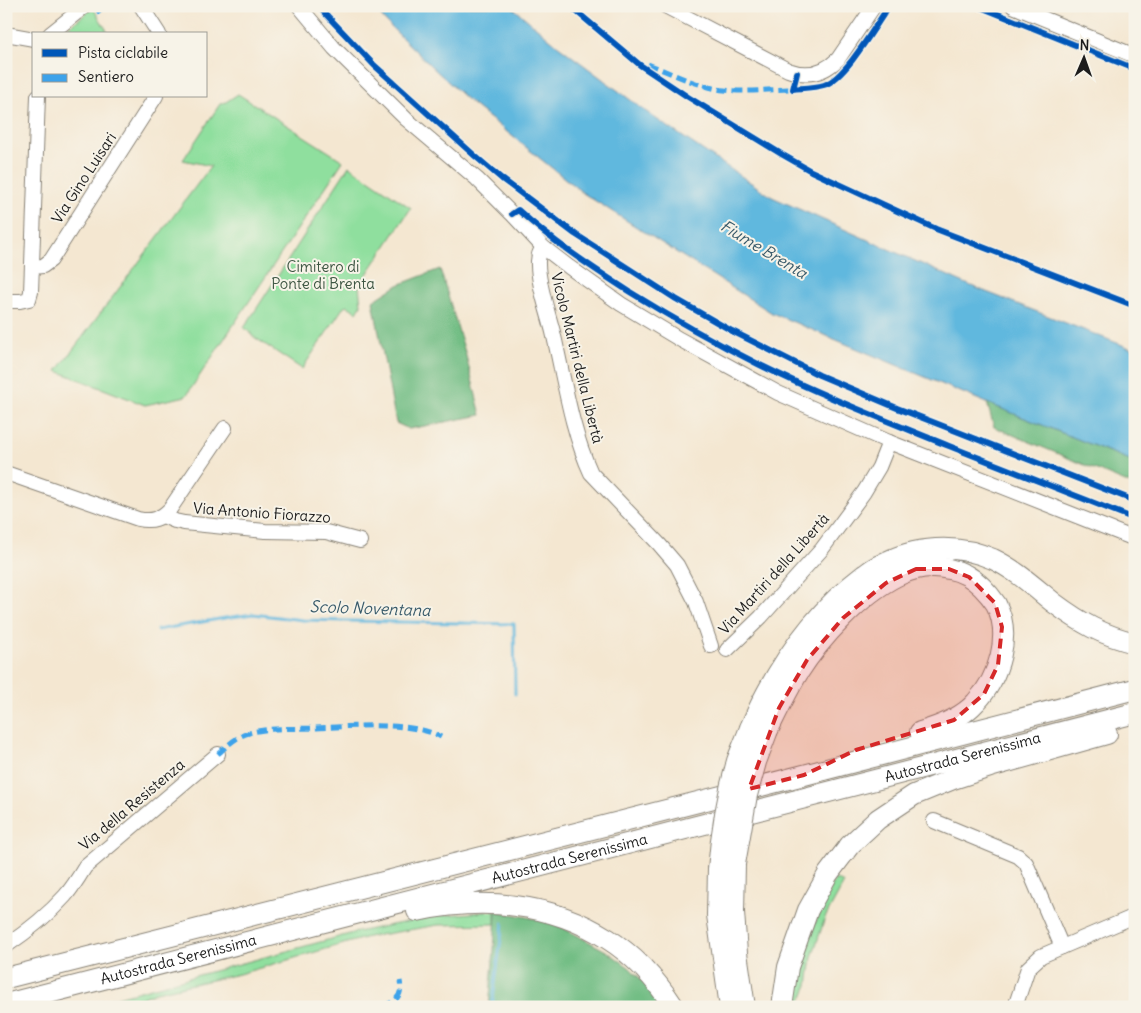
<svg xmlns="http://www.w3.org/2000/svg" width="1141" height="1013" font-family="Delius,sans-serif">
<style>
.green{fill:#8fdf9e;stroke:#567e5d}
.forest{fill:#73be85;stroke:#486d50}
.water{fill:#61b8de;stroke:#3e6a7d}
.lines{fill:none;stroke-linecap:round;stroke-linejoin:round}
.stream{stroke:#61b8de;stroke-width:3}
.minor-casing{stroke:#888276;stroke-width:16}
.highway-casing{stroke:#888276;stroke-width:22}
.minor{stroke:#fff;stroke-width:14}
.highway{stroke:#fff;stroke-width:20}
.highway-bridge-casing{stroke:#888276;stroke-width:22;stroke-linecap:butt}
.highway-bridge{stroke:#fff;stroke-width:20}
.quiet{stroke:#3da2ea;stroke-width:5;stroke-dasharray:10 5;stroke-linecap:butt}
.cycleway-casing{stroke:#f7f3e8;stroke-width:9}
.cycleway{stroke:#0057b8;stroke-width:6}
.marked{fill:#d62828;fill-opacity:0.2;stroke:#d62828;stroke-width:4;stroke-dasharray:10 6;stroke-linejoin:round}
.labels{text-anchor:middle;stroke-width:4;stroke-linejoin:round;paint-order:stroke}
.street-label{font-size:15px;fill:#1c1c1c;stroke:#f7f3e8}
.park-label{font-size:15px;fill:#3e5643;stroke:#f7f3e8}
.water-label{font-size:16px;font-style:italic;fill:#385a6a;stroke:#f7f3e8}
</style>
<rect width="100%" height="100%" fill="#f7f3e8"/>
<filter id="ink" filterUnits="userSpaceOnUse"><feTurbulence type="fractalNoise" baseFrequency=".02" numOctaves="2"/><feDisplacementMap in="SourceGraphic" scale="10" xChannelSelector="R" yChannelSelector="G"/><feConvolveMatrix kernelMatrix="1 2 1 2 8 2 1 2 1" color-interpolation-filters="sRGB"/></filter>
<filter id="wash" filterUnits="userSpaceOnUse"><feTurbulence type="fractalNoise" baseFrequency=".0096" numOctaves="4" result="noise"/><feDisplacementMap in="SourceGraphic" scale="20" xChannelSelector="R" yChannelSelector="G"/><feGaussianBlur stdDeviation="1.12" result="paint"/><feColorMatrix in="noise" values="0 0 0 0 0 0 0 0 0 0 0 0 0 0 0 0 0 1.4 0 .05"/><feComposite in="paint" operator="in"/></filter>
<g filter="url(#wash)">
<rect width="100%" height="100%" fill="#f4e7d1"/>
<!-- green -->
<g class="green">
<path d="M93 8 109 34H60Z"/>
<path d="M238 94 343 161 186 396 145 405 57 371 211 166 183 160 220 104 226 102Z"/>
<path d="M349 166 411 208 359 286 361 305 357 312 346 305 344 308H343L302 369 251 335V333L244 328Z"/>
<path d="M835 879 844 883 825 918 812 957 808 985 800 1003V1007H790L803 953 818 916Z"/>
<path d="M495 911V924L438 925 368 937 239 974 156 992 120 1007H81L357 932 436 916Z"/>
</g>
<!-- forest -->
<g class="forest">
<path d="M440 269 465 352 481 415 409 429 396 423 373 301 398 285Z"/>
<path d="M987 403 1135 462V486L994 427Z"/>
<path d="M496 911 552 922 608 952 630 968 650 989 663 1007H489L494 950Z"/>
</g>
<!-- water -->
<path class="water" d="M373 6H511L557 45 652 116 772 197 971 286 1135 350V462L987 403 772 313 583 193 471 103 430 65 386 22Z"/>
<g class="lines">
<!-- stream -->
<g class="stream">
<path d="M157 630 225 618 253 614 303 620 349 621 514 624 515 694"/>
<path d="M492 1007 503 923"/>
</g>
</g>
</g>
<g filter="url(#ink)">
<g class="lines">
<defs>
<g id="minor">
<path d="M141 6 159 34"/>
<path d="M299 6 334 48 406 119 477 179 512 214 543 247 569 267 621 304 679 339 778 393 889 442 1135 539"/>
<path d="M665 6 788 70C807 77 824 73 838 59L874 6"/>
<path d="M1013 6 1135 56"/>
<path d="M6 34 34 39"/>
<path d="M50 34 85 6"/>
<path d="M543 247C540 251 538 255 538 261 537 281 548 312 553 332 564 378 571 430 591 473L659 544 677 565 696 602 711 646"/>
<path d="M33 267 43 266 51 260 156 96"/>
<path d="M6 301H20L29 299 31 292 38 96"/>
<path d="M6 473 138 519C153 522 160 519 170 509L225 428"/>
<path d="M163 516 175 521 184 523 265 531 326 532 360 541"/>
<path d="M727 650 761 617 822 549 864 492 879 467 889 442"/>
<path d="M934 821 1018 856 1026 863 1062 947"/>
<path d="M6 946C28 931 48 915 65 896 73 887 79 877 85 867L218 754"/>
<path d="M1015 1007 1028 968 1041 956 1135 916"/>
</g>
<g id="highway">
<path d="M750 728C755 717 760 705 766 694 790 649 823 606 864 575 869 572 874 567 880 565 914 546 957 543 993 559 1016 570 1034 587 1054 603 1081 623 1102 635 1135 643"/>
<path d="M768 730C778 710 787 691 798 673 820 638 861 594 897 576 913 568 932 565 949 569 961 571 973 578 982 587 987 592 992 598 996 604 1012 635 999 678 976 702 962 718 941 726 920 732"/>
<path d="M735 864 734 912 737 953 745 1007"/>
<path d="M718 869 717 915 730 1007"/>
<path d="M417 911C481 897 551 902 608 939 635 956 657 981 674 1007"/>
<path d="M6 978 804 775 1135 689"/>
<path id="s1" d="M6 1004 1135 713"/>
<path d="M782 1007 788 967 808 910 828 874 850 845 878 819 914 795 953 779 990 767 1107 734"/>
</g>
</defs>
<!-- minor casing -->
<use href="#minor" class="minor-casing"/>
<!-- highway casing -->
<use href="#highway" class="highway-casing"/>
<!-- minor -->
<use href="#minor" class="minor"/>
<!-- highway -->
<use href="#highway" class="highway"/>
<defs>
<g id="highway-bridge">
<path d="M735 864 747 795 756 762 768 730"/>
<path d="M718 869C721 833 727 796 737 761 741 750 746 739 750 728"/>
</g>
</defs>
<!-- highway-bridge casing -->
<use href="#highway-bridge" class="highway-bridge-casing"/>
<!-- highway-bridge -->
<use href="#highway-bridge" class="highway-bridge"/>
<!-- quiet -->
<g class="quiet">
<path d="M95 6 100 13"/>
<path d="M648 64C671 73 699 87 724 90 747 93 770 89 793 89"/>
<path d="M218 754C227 746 237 736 249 733 270 727 294 729 315 728 351 727 409 720 441 737"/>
<path d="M383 1007C396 1000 403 997 400 981"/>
</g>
<defs>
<g id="cycleway">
<path d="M318 6 374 65 475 156 502 179 575 234 676 299 732 331 819 375 897 408 1135 501"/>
<path d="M570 6 640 65 688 97 783 155 811 171 936 229 1135 306"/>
<path d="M978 6 1135 69"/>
<path d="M797 73 793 89C803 88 814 88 824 85 846 78 875 26 889 6"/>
<path d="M512 214 518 210C552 241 591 267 630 292 672 318 714 342 758 364 820 395 885 420 949 446 1011 470 1073 495 1135 519"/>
</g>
</defs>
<!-- cycleway casing -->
<use href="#cycleway" class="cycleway-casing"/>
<!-- cycleway -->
<use href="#cycleway" class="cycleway"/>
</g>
</g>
<!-- marked area -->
<path class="marked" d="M916 569H949L969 577 995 603 1002 627 998 665 984 694 954 720 856 750 804 775 749 789 779 708 807 660 843 618 886 583Z"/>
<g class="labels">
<!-- street labels -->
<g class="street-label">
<text transform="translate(84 178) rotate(-57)" y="5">Via Gino Luisari</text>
<text transform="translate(577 358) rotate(76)" y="5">Vicolo Martiri della Libertà</text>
<text transform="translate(262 513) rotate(4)" y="5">Via Antonio Fiorazzo</text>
<text transform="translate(774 574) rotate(-48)" y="5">Via Martiri della Libertà</text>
<text dy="5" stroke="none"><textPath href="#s1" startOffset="988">Autostrada Serenissima</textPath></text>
<text transform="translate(132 805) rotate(-40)" y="5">Via della Resistenza</text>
<text dy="5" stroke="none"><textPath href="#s1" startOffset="582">Autostrada Serenissima</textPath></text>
<text dy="5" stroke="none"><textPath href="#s1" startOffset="178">Autostrada Serenissima</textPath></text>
</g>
<!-- park labels -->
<g class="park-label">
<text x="323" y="272">Cimitero di<tspan x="323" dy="17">Ponte di Brenta</tspan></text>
</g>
<!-- water labels -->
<g class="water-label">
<text transform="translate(764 249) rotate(31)" y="6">Fiume Brenta</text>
<text transform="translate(370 608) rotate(2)" y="6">Scolo Noventana</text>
</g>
</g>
<!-- margin -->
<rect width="1141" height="1013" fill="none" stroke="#f7f3e8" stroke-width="25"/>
<!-- legend -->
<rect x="32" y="32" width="175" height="65" fill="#f7f3e8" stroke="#9f9d96"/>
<rect x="42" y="49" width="25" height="8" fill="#0057b8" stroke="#9f9d96"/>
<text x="78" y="58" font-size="15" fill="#1c1c1c">Pista ciclabile</text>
<rect x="42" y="74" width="25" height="8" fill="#3da2ea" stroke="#9f9d96"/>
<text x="78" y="82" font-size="15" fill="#1c1c1c">Sentiero</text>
<!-- north arrow -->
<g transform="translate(1084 58) rotate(2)" stroke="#f7f3e8" stroke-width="4" paint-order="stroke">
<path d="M0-4L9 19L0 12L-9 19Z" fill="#1c1c1c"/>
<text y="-8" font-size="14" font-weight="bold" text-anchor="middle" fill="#1c1c1c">N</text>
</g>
</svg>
